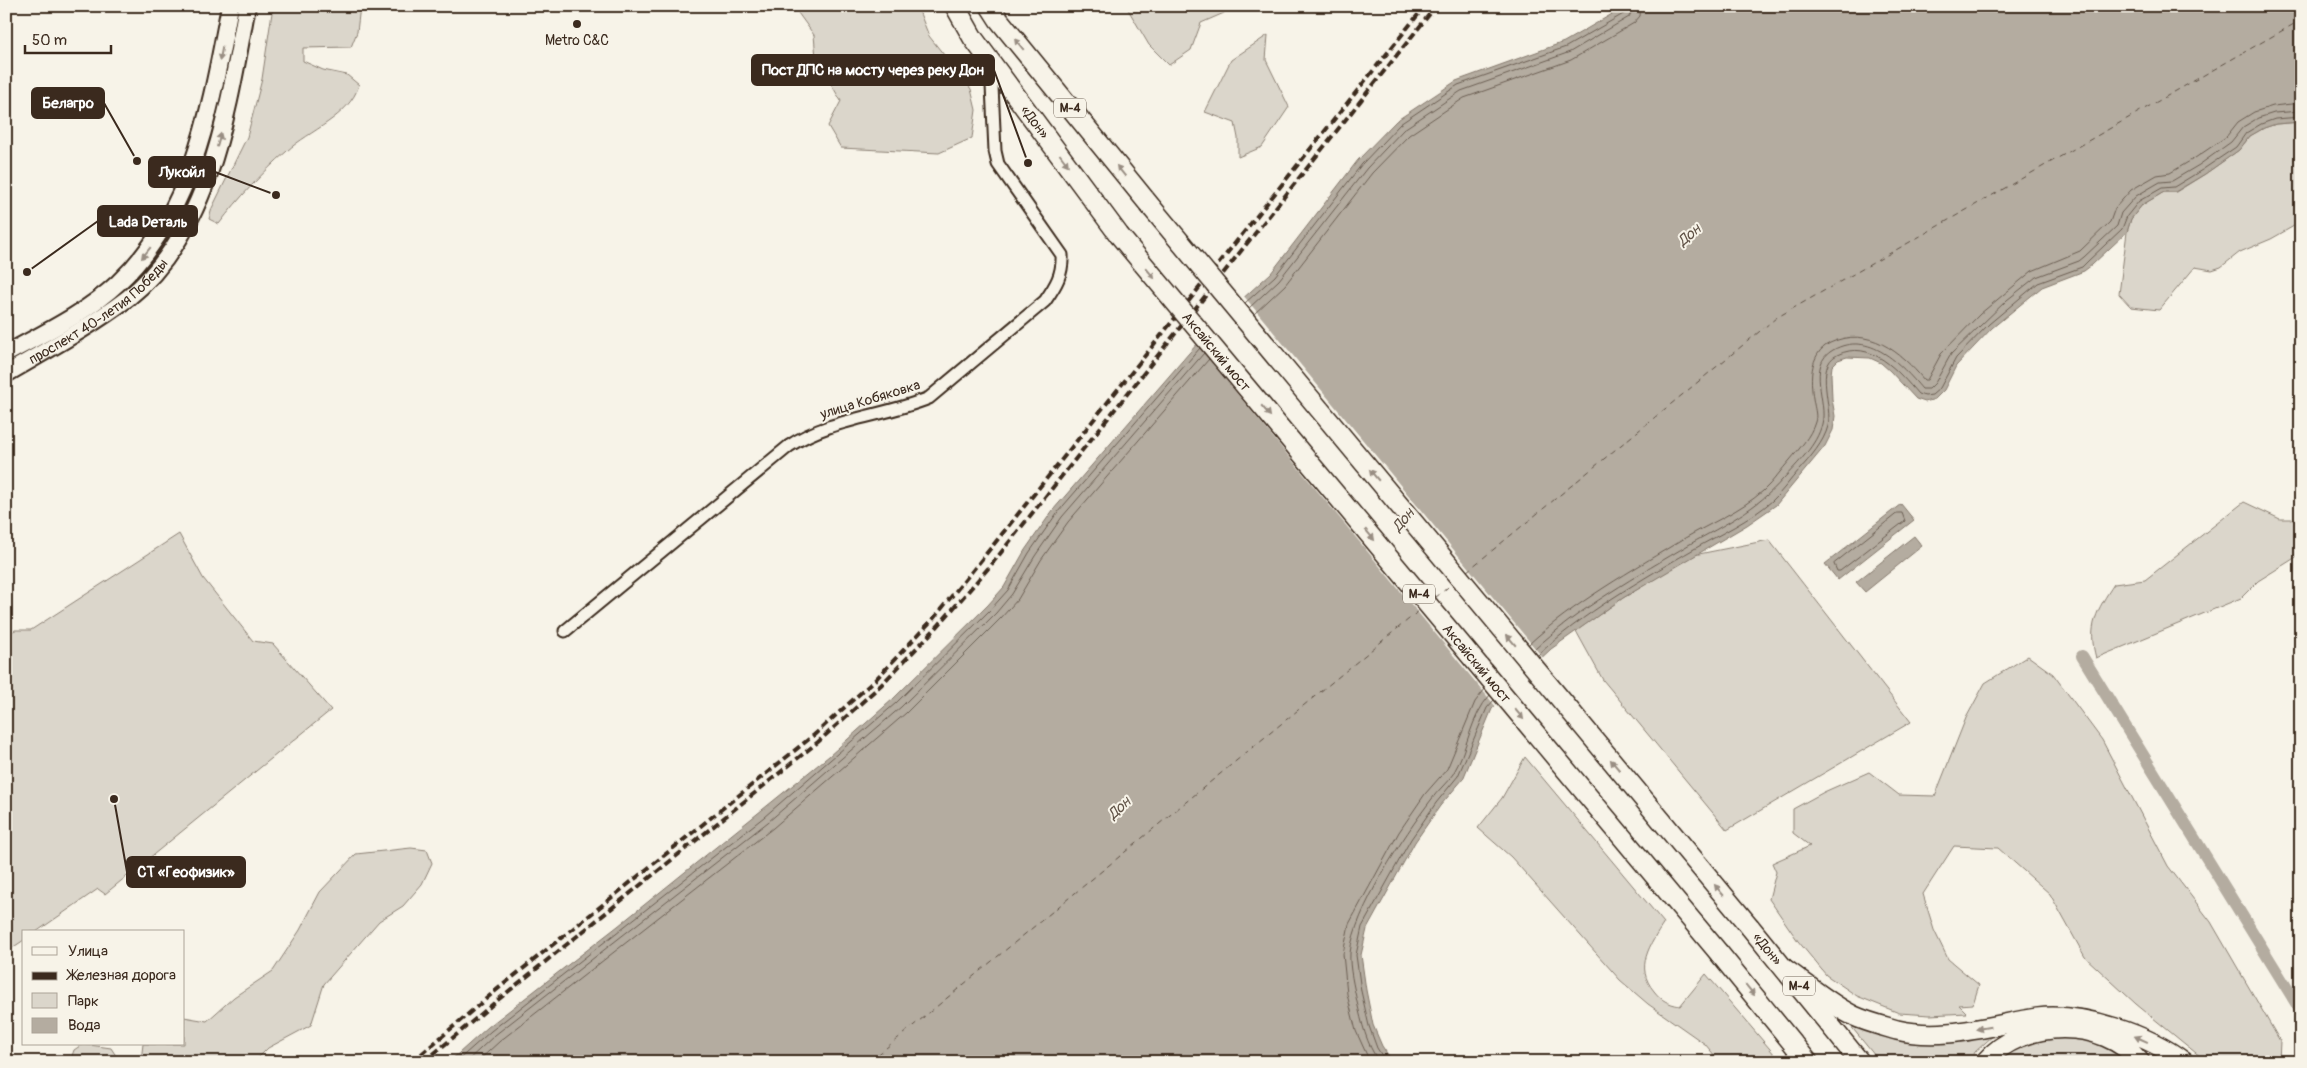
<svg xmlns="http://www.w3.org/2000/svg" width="2307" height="1068" font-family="Pangolin,sans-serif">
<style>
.green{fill:#dbd6cb;stroke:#8b8074}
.water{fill:#b4aca0;stroke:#84786c}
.pier{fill:#f7f3e8}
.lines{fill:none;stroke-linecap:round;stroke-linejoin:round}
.shore{stroke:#6b5e52;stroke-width:1}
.canal{stroke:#b4aca0;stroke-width:12}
.ferry{stroke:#5f5145;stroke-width:1;stroke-dasharray:6 5;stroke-linecap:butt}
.minor-casing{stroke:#3b2a1e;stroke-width:15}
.secondary-casing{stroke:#3b2a1e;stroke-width:20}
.primary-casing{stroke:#3b2a1e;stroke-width:22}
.minor{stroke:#f7f3e8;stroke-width:11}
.secondary{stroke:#f7f3e8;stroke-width:16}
.primary{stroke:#f7f3e8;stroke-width:19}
.rail{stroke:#3b2a1e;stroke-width:4;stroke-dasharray:8 4;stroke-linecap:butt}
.primary-bridge-casing{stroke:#3b2a1e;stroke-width:22;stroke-linecap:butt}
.primary-bridge{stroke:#f7f3e8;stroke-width:19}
.oneway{fill:#998e83}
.poi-dot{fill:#3b2a1e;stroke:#f7f3e8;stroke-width:2}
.labels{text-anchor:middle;stroke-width:4;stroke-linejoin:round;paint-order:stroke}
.shield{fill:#f7f3e8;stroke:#73665b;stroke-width:1}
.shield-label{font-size:12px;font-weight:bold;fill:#3b2a1e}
.poi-label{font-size:14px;fill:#3b2a1e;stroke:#f7f3e8}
.street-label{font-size:14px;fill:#3b2a1e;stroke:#f7f3e8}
.water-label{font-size:15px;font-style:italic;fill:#5f5145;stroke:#f7f3e8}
.leader{fill:none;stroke:#3b2a1e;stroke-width:2}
.callout-dot{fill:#3b2a1e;stroke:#f7f3e8;stroke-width:2}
.callout{fill:#3b2a1e;stroke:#3b2a1e;stroke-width:2}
.callout-label{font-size:15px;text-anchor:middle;font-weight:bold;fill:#fff}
</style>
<rect width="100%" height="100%" fill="#f7f3e8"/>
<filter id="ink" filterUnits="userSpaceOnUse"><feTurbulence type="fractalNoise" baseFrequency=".02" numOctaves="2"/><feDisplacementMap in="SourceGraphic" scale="10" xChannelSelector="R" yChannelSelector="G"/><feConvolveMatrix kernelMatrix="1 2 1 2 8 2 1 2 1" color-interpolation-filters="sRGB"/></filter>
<g filter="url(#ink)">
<!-- green -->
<g class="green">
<path d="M273 6H360L357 32 351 47 303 48V61L323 70 347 75 359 85C349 117 310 130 287 151 262 173 239 198 219 224L209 219 212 208 247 137 262 79Z"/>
<path d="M793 6H917L929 36 971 89 976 110 972 138 939 153 841 148 828 126 841 101 816 58 814 35Z"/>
<path d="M1126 6H1231L1224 13 1201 23 1191 50 1169 65 1149 45Z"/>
<path d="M1268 35 1266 60 1289 107 1262 147 1238 157V138L1235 123 1205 112 1231 60Z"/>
<path d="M2301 122V222L2271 239 2240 252 2221 267 2212 270 2195 267 2159 310 2131 307 2119 294 2127 232 2131 219 2142 205 2164 192H2176L2205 174 2239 150 2250 136 2264 128 2276 124Z"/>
<path d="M2244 502 2280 519H2301V554L2258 581 2241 598 2096 658C2087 626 2097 610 2114 584L2145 580Z"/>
<path d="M179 534 203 578 253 641 273 644 331 710 105 894 98 889 36 932H24V940L6 952V636L15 630H31Z"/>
<path d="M1769 540 1911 722 1727 830 1603 680 1576 631 1623 598 1694 555Z"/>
<path d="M2028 656 2053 674 2102 740 2168 866 2211 922 2280 1041 2279 1062H2207L2136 1004 2085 957 2050 894 1998 848 1954 846 1923 894 1934 930 1948 959 1979 985 1973 1004 1959 1005 1967 1013 1930 1015 1899 1013 1857 996 1826 975 1798 941 1769 899 1776 872 1772 863 1810 846 1793 833V809L1824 792 1869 772 1899 795 1935 796 1966 718 1985 683Z"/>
<path d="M1525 757 1664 923C1650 945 1634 967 1654 991 1661 1000 1668 1004 1680 1006L1706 974 1781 1062H1720L1705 1044 1648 1004 1620 980 1511 857 1478 828 1502 798Z"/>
<path d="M411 848 427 850 432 863 422 884 403 906 379 921 324 984 311 1025 268 1048 254 1062H138L141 1061 143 1044H184V1017L207 1021 234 997 273 971 300 930 320 892 356 854Z"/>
<path d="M1836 1008 1855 1018 1995 1034 1975 1052 1970 1062H1880Z"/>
<path d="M2052 1034C2087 1036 2101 1039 2128 1062H1994L2000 1056Z"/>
<path d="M83 1044 111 1048 120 1062H70L74 1050Z"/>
</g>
<!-- water -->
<g class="water">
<path d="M1626 6H2301V122L2276 124 2264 128 2250 136 2239 150 2205 174 2175 192H2164L2142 205 2131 219 2127 232 2092 265 2084 271 2042 287 1992 328 1956 366 1944 390 1935 399 1925 402 1916 399 1890 371 1881 363 1870 358 1847 357 1838 360 1832 366 1831 374 1832 399 1835 416 1833 430 1825 446 1776 505 1747 525 1623 598 1551 649 1521 677 1492 709 1463 779 1440 806 1415 842 1367 929 1361 955 1366 990 1373 1025 1382 1046 1393 1062H449L488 1027 618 926 829 756 893 699 988 605 1004 587 1025 550 1053 510 1189 353 1219 320 1271 273 1358 160 1396 121 1456 81 1564 42Z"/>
<path d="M1901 504 1914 520 1838 580 1825 564Z"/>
<path d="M1914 536 1922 546 1865 592 1856 582Z"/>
</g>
<!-- pier -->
<path class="pier" d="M1243 295 1544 659 1497 708 1195 343Z"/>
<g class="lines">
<!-- shore -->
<g class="shore">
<path d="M1245 303 1275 276 1362 164 1400 124 1458 85 1566 47 1625 13 1628 6"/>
<path d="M1249 308 1279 280 1367 168 1404 129 1461 91 1570 52 1629 17 1634 6"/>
<path d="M1254 314 1285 285 1372 173 1409 135 1464 98 1571 60 1634 23 1640 16 1641 6"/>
<path d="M1898 513H1902L1905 521 1840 571H1837L1834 564Z"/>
<path d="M1529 644C1572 604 1634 569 1685 538 1711 523 1740 511 1763 491 1773 482 1781 470 1790 460 1799 449 1811 436 1815 422 1817 416 1815 410 1814 404 1810 383 1808 354 1830 343 1868 325 1901 352 1924 380H1927L1941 354 1980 314 2032 271 2080 251 2110 222 2115 208 2131 190 2157 175 2170 173 2195 158 2226 137 2238 122 2254 112 2273 106 2301 103"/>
<path d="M1534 650C1576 610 1640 574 1690 544 1724 525 1757 509 1783 479 1797 464 1817 445 1822 424 1828 402 1806 365 1833 350 1869 330 1901 364 1922 389H1929L1935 383 1951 354 2007 300 2036 277 2079 261 2084 257 2117 226 2121 213 2136 196 2160 182 2172 181 2199 165 2231 142 2243 127 2258 118 2274 113 2301 111"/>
<path d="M1538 655C1580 615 1644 578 1694 549 1720 534 1749 521 1772 501 1782 492 1790 480 1799 470 1810 458 1824 442 1828 426 1833 407 1814 367 1837 355 1871 338 1899 372 1918 394L1925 396 1932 395 1940 388 1956 358 1989 324 2038 283 2082 267 2088 261 2122 229 2127 216 2139 201 2162 188 2174 187 2202 170 2236 147 2246 133 2261 124 2275 119 2301 117"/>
<path d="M456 1062 491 1031 764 817 896 703 991 609 1008 590 1029 553 1057 513 1200 348"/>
<path d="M466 1062 495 1035 768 822 901 707 996 613 1012 594 1035 556 1062 517 1204 353"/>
<path d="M477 1062 500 1041 773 828 906 713 1001 618 1018 599 1041 560 1068 522 1209 359"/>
<path d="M1370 1062 1356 1031 1347 994 1343 954 1349 924 1399 832 1425 794 1447 769 1475 702 1485 689"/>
<path d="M1379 1062C1366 1043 1362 1023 1357 1002 1354 987 1349 968 1350 953 1354 911 1405 834 1431 800 1437 791 1447 783 1453 774 1468 749 1470 717 1490 695"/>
<path d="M1386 1062 1377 1048 1369 1026 1361 991 1356 955 1362 927 1411 839 1436 803 1458 776 1487 708 1494 700"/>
</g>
<!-- canal -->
<path class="canal" d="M2082 656 2301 1011"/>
<!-- ferry -->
<g class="ferry">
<path d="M1466 572 1776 318 2301 20"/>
<path d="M1435 598 1453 583"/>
<path d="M869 1062 1420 610"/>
</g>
<defs>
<path id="minor" d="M565 631 789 446C831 418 883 417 929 398L1045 301C1056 285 1063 274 1062 255L998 164 995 151 991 64"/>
<g id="secondary">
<path d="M6 354C44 333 86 313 118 283 195 211 211 104 230 6"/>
<path id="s1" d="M6 374C47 350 90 327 128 298 212 231 229 104 247 6"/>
</g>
<g id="primary">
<path id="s2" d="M955 6 973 38 1119 235"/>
<path d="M990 6 999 20 1152 208"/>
<path id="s3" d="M1750 927 1860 1062"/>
<path d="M1719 953 1808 1062"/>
<path d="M1785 969C1807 984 1829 1004 1854 1016 1867 1022 1883 1026 1897 1030 1943 1041 1992 1025 2037 1018 2082 1012 2149 1035 2184 1062"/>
<path d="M1985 1062C2022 1018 2104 1017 2140 1062"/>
</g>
</defs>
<!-- minor casing -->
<use href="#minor" class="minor-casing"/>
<!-- secondary casing -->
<use href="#secondary" class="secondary-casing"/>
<!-- primary casing -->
<use href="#primary" class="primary-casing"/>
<!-- minor -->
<use href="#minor" class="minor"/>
<!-- secondary -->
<use href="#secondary" class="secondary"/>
<!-- primary -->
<use href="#primary" class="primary"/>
<!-- rail -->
<g class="rail">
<path d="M412 1062 494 992 814 735 876 679 933 619 982 559 1425 6"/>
<path d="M424 1062 499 999 818 742 881 685 938 626 991 565 1436 6"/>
</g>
<defs>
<g id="primary-bridge">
<path d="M1152 208 1750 927"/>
<path id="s4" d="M1119 235 1719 953"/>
</g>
</defs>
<!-- primary-bridge casing -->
<use href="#primary-bridge" class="primary-bridge-casing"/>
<!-- primary-bridge -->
<use href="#primary-bridge" class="primary-bridge"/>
</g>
<!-- one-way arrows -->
<defs><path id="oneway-solid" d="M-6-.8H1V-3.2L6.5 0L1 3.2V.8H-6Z" transform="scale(1.25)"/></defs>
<g class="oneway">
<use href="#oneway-solid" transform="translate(1019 44) rotate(-129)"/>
<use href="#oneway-solid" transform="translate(221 54) rotate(101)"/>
<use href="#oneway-solid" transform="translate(219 140) rotate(-74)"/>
<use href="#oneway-solid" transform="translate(1064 160) rotate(53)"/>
<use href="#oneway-solid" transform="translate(1121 171) rotate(-129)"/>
<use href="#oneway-solid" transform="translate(146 253) rotate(129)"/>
<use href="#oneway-solid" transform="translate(1150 273) rotate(50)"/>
<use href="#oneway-solid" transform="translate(1266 411) rotate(50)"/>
<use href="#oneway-solid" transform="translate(1374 475) rotate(-130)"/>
<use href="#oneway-solid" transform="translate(1370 535) rotate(50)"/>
<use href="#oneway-solid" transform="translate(1511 640) rotate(-130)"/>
<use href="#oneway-solid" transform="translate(1519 714) rotate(50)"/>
<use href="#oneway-solid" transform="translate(1615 765) rotate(-130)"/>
<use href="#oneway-solid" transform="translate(1719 890) rotate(-130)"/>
<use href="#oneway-solid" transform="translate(1750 990) rotate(51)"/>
<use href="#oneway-solid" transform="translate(1983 1028) rotate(170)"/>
<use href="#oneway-solid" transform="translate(2141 1039) rotate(-156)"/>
</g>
</g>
<!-- markers -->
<circle class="poi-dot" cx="577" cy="24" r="5"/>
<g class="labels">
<!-- shield labels -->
<g class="shield">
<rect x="1054" y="98.5" width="32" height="19" rx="4"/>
<rect x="1403" y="584.5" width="32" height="19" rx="4"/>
<rect x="1783" y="976.5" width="32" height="19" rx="4"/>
</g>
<g class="shield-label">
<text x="1070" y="112">М-4</text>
<text x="1419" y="598">М-4</text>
<text x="1799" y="990">М-4</text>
</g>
<!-- poi labels -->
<g class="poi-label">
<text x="577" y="45">Metro C&amp;C</text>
</g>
<!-- street labels -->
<g class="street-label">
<text dy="5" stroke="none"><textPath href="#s2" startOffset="141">«Дон»</textPath></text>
<text dy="5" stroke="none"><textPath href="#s1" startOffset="112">проспект 40-летия Победы</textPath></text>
<text dy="5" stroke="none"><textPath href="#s4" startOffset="152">Аксайский мост</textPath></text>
<text transform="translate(870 399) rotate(-17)" y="5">улица Кобяковка</text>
<text dy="5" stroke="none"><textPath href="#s4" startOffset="558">Аксайский мост</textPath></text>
<text dy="5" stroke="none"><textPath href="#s3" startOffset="28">«Дон»</textPath></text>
</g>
<!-- water labels -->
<g class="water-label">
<text transform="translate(1689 235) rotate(-41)" y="5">Дон</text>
<text transform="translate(1403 520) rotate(-50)" y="5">Дон</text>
<text transform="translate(1119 808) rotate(-43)" y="5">Дон</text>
</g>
</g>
<!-- callouts -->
<path class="leader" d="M1028 163L994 70M137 161L104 103M276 195L215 172M27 272L98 221M114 799L127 872"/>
<g class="callout-dot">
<circle cx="1028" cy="163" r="5"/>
<circle cx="137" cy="161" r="5"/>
<circle cx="276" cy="195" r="5"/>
<circle cx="27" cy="272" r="5"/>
<circle cx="114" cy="799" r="5"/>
</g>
<g class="callout">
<rect x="752" y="55" width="242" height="30" rx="5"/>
<rect x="32" y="88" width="72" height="30" rx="5"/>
<rect x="149" y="157" width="66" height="30" rx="5"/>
<rect x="98" y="206" width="99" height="30" rx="5"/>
<rect x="127" y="857" width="118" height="30" rx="5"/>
</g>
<g class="callout-label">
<text x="873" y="75">Пост ДПС на мосту через реку Дон</text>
<text x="68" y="108">Белагро</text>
<text x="182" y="177">Лукойл</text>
<text x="148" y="227">Lada Dеталь</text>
<text x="186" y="877">СТ «Геофизик»</text>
</g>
<!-- margin -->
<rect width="2307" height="1068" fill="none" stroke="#f7f3e8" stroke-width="25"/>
<rect x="12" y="12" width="2282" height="1043" fill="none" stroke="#3b2a1e" stroke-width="2" filter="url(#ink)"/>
<!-- legend -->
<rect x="22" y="930" width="162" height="115" fill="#f7f3e8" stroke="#aca397"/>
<rect x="32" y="947" width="25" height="8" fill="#f7f3e8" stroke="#aca397"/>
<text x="68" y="956" font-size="15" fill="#3b2a1e">Улица</text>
<rect x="32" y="972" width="25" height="8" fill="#3b2a1e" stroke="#aca397"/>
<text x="68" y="980" font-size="15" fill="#3b2a1e">Железная дорога</text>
<rect x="32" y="993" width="25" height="15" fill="#dbd6cb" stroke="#aca397"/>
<text x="68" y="1006" font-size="15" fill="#3b2a1e">Парк</text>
<rect x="32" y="1018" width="25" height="15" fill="#b4aca0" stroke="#aca397"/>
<text x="68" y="1030" font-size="15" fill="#3b2a1e">Вода</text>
<!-- scale -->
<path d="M25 45v8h86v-8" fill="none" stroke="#3b2a1e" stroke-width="2.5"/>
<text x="32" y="45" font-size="15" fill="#3b2a1e" stroke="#f7f3e8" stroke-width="4" paint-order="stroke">50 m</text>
</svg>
